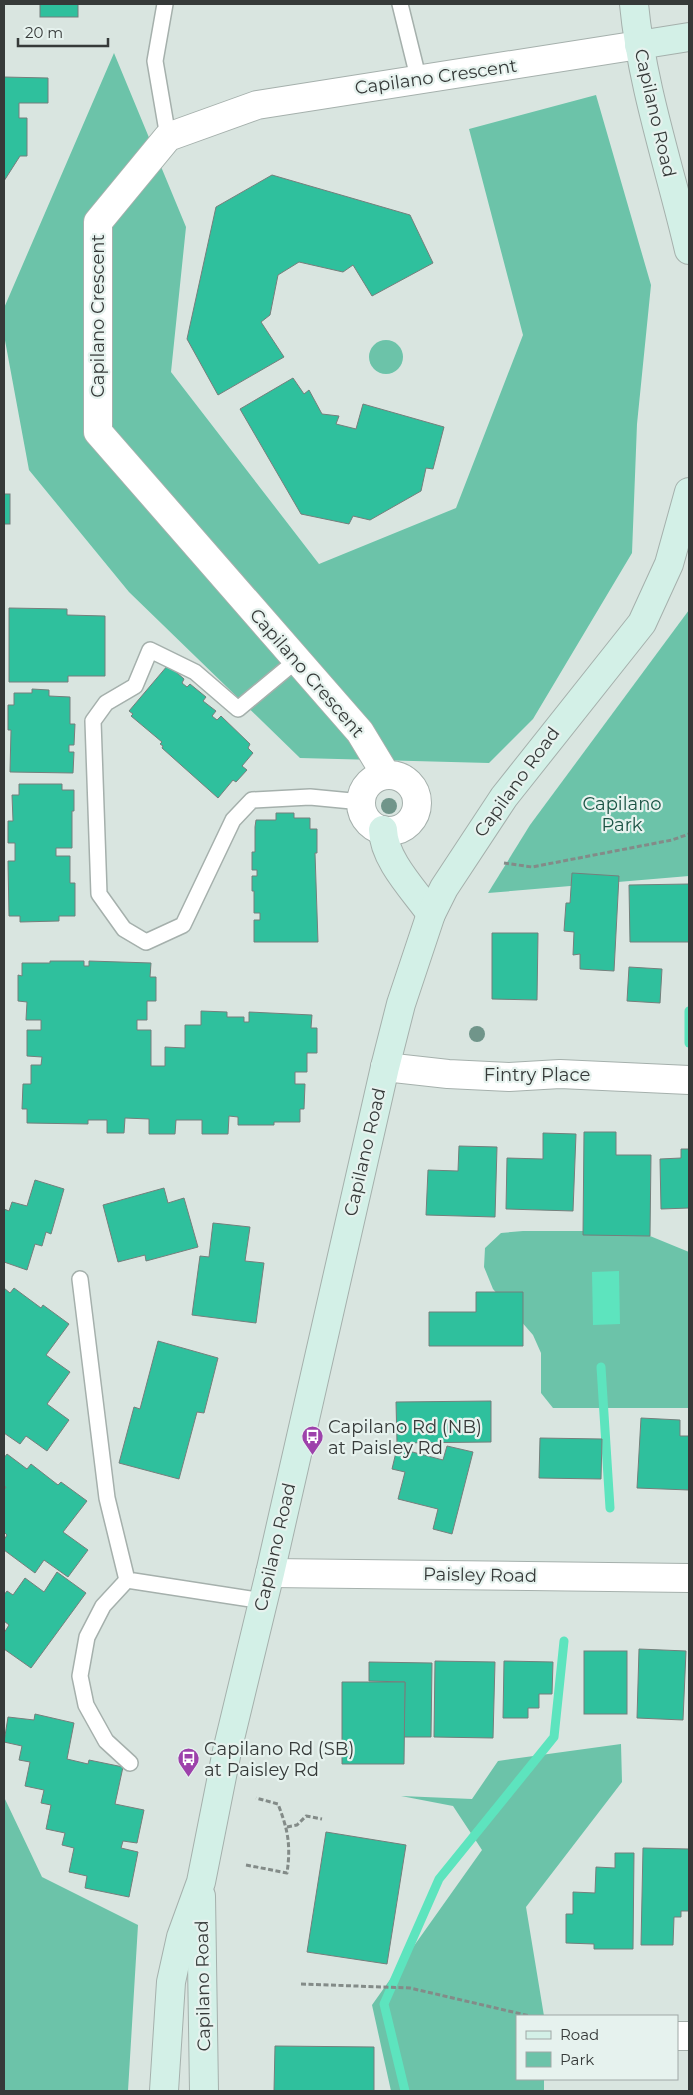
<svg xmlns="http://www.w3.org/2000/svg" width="693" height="2095" font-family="Montserrat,sans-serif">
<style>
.green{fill:#6cc3a9}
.water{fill:#5de4be}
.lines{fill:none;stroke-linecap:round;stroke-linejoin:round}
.stream{stroke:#5de4be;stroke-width:9}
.building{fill:#2fc09d;stroke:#757f7c}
.service-casing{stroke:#a5b0ac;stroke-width:18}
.minor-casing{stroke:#a5b0ac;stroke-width:30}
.secondary-casing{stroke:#a5b0ac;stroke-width:30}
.path{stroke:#838b88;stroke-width:3;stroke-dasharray:5 2.5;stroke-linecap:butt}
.service{stroke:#fff;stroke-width:15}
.minor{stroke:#fff;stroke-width:28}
.secondary{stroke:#d3f0e7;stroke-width:28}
.tree{fill:#70958a}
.labels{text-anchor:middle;stroke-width:4.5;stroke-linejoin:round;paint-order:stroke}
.street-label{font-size:18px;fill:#363a39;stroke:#e6f2ee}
.park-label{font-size:18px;fill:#1b5344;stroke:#e6f2ee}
.poi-label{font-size:18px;fill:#363a39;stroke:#e6f2ee;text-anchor:start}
</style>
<rect width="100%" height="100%" fill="#d9e5e0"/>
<!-- green -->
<g class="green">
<path d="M114 53 186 227 171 372 319 564 456 508 523 335 469 129 596 95 651 285 637 424 632 553 533 719 489 763 300 758 129 592 29 470 4 335V308Z"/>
<circle cx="386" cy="357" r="17"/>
<path d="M689 610V876L488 893 530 825Z"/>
<path d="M523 1231H588L650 1236 689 1252V1408H553L541 1393V1353L533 1335 493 1289 484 1267 485 1248 501 1233Z"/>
<path d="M621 1744 622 1782 526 1907 544 2016H517V2079H544V2091H391L372 2005 482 1850 453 1806 401 1796 472 1799 498 1761Z"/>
<path d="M4 1797 42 1877 138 1925 128 2091H4Z"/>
</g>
<!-- water -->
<path class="water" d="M619 1271 620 1324 593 1325 592 1272Z"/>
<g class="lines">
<!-- stream -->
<g class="stream">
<path d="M689 1043V1011"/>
<path d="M601 1367 610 1508"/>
<path d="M405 2091 384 2004 439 1879 554 1737 564 1641"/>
</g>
</g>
<!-- building -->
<g class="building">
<rect x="40" y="4" width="38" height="13"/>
<path d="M4 77 48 78V103H19V118H27V156H20L4 181Z"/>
<path d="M272 175 410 215 433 263 372 296 353 265 343 272 299 262 278 275 270 315 261 322 284 357 218 395 187 339 216 207Z"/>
<path d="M293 378 304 394 309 390 322 414 339 416 336 424 356 429 363 404 444 427 433 469 426 468 421 491 370 520 353 516 349 524 301 514 240 409Z"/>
<rect x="4" y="494" width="6" height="30"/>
<path d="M9 608 67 609V615L105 616V676H68V682H9Z"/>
<path d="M168 665 184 679 182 683 187 687 190 684 206 697 203 701 216 711 212 716 217 720 221 716 250 744 248 748 253 753 242 766 247 770 236 782 233 780 218 798 162 748 163 746 160 744 162 742 131 716 133 714 129 711Z"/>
<path d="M32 689 49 690V696L70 697V724H75L74 745H69V752H74L73 773 10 772 11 730H8V705H14V693H32Z"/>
<path d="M19 784H62V790H74V811H72V848H56V856H70V883H75V916H59V921L20 922V916H9L8 861H15V843H8V821H13L12 795H19Z"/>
<path d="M276 813H294V818H310V829H317V853H315L318 942H254V920H260V913H254V891H252V876H257V870H252V852H255V827L256 820H276Z"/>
<path d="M572 873 619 876 614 971 580 969V954L573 955 574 932 564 931 566 903H570Z"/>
<path d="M689 884V942H630L629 885Z"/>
<path d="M492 933H538L537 1000 492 999Z"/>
<path d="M50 961H84V966H89V961L151 963 150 977H156V1001H147V1020H137V1030H151V1066H165V1047L185 1048V1025H201V1011L227 1012V1017H244V1022H249V1012L312 1015 311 1028H317V1053H307V1072H295V1084H305L304 1109H300V1122H274V1125H238V1117L229 1116 228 1134H202V1120H176L175 1134H149V1119L125 1118 124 1133H107V1120H88V1124L27 1123V1109H22L23 1084H31V1065H41L42 1057 27 1056V1030H41V1020H26L27 1002 18 1001V975L22 976V963H50Z"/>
<path d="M629 967 662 969 660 1003 627 1001Z"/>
<path d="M584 1132H616V1155H651L650 1236 583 1235Z"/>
<path d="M543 1133 576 1134 573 1211 506 1209 507 1158 543 1159Z"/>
<path d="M459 1146 497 1147 495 1217 426 1215 428 1170 458 1171Z"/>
<path d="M681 1149H689V1208L661 1209 660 1159 681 1158Z"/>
<path d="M35 1180 64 1189 51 1234 46 1232 42 1246 35 1244 27 1270 4 1262V1209L9 1211 12 1202 27 1206Z"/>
<path d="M164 1188 168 1203 184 1198 198 1247 146 1261 145 1255 118 1262 103 1205Z"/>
<path d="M213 1223 250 1227 245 1261 264 1263 256 1323 192 1315 200 1256 209 1257Z"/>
<path d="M4 1288 10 1293 14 1288 41 1308 43 1305 69 1324 46 1355 70 1372 47 1404 69 1420 47 1451 26 1436 20 1444 4 1433Z"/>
<path d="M476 1292H523V1346H429V1312H476Z"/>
<path d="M158 1341 218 1358 204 1413 197 1412 179 1479 119 1463 134 1407 140 1409Z"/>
<path d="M491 1401V1442L397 1443 396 1402Z"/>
<path d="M641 1418 680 1420V1436H689V1490L637 1488Z"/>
<path d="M540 1438 602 1439 601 1479 539 1478Z"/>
<path d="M447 1446 473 1452 452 1534 433 1529 438 1509 398 1499 405 1472 392 1469 397 1448 443 1460Z"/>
<path d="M7 1454 27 1469 31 1464 58 1485 61 1482 87 1501 63 1532 88 1550 68 1577 44 1560 35 1573 4 1550V1540L7 1535 4 1532V1490L6 1487 4 1486V1458Z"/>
<path d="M57 1572 86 1593 31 1668 4 1649V1633L9 1625 4 1621V1595L7 1591 13 1595 25 1578 44 1592Z"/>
<path d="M639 1649 686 1651 683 1720 637 1718Z"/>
<rect x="584" y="1651" width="43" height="63"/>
<path d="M435 1661 495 1662 493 1738 434 1737Z"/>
<path d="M504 1661 553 1662 552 1694H539V1708H528V1718H503Z"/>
<path d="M369 1662 432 1663 431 1737H404L405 1682 369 1681Z"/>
<path d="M342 1682H405L404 1764H342Z"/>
<path d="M35 1714 74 1723 67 1759 88 1764 89 1760 123 1767 115 1804 144 1810 137 1843 123 1841 121 1848 138 1852 129 1897 85 1888 87 1876 69 1872 74 1848 62 1845 65 1833 46 1829 51 1805 41 1803 44 1790 25 1786 30 1762 19 1760 22 1746 4 1742 8 1717 34 1720Z"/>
<path d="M326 1832 406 1845 387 1964 307 1952Z"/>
<path d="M643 1848 689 1849V1911H681V1917H674L673 1945H641Z"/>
<path d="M615 1853H634L633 1949H594V1944L566 1943V1914H573V1892L595 1893 596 1867 615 1868Z"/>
<path d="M275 2046 374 2047V2091H274Z"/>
</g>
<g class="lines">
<defs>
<g id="service">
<path d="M165 4 155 61 168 137"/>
<path d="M400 4 419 81"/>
<path d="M297 660 238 709 195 672 150 650 135 686 106 703 93 721 99 894 124 929 146 942 183 925 233 820 252 800 310 797 362 802"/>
<path d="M80 1279 107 1498 127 1580 263 1601"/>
<path d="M127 1580 103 1606 87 1637 80 1676 86 1705 106 1741 130 1763"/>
</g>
<g id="minor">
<path d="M386 775 360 732 98 432V222L168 137 257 105 639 45"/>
<circle cx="389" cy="803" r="28"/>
<path d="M385 1067 448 1074 509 1077 560 1074 689 1080"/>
<path d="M270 1573 689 1578"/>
<path d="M677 2036H689"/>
</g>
<g id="secondary">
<path d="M634 4C642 88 670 168 689 250"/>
<path d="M639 45 689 37"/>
<path d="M383 830C384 860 414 890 431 914"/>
<path d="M201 1896 204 2091"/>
<path d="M164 2091 171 1982 181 1937 201 1882 227 1751 270 1573 385 1067 401 1004 431 914 444 888 504 797 642 623 669 564 689 492"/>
</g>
</defs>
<!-- service casing -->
<use href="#service" class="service-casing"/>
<!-- minor casing -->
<use href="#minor" class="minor-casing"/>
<!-- secondary casing -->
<use href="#secondary" class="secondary-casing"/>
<!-- path -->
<g class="path">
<path d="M504 863 532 867 672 840 689 834"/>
<path d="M287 1827 297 1825 306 1816 322 1819"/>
<path d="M246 1865 287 1873C291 1845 288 1830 278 1804L256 1798"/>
<path d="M301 1984 410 1988 530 2016"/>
</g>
<!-- service -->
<use href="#service" class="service"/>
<!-- minor -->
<use href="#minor" class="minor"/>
<!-- secondary -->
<use href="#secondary" class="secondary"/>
</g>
<!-- trees -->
<g class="tree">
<circle cx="389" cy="806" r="8"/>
<circle cx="477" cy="1034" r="8"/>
</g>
<!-- icons -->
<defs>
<symbol id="bus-pin" viewBox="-11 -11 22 30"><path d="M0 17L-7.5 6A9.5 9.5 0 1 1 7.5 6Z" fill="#9d41ab" stroke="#e6f2ee"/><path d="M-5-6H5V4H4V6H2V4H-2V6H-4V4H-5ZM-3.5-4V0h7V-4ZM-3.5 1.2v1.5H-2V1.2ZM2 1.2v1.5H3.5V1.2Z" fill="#fff"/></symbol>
</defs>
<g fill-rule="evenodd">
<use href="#bus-pin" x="300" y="1424" width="25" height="34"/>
<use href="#bus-pin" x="176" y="1746" width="25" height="34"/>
</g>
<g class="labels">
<!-- street labels -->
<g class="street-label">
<text transform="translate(436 77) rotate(-8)" y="6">Capilano Crescent</text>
<text transform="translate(655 113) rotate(77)" y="6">Capilano Road</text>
<text transform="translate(98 316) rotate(-90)" y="6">Capilano Crescent</text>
<text transform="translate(307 673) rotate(49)" y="6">Capilano Crescent</text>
<text transform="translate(517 782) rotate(-54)" y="6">Capilano Road</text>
<text x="537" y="1081">Fintry Place</text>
<text transform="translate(365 1152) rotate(-77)" y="6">Capilano Road</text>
<text transform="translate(275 1547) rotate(-77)" y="6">Capilano Road</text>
<text transform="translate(480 1575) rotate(1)" y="6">Paisley Road</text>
<text transform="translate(203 1986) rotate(-91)" y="6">Capilano Road</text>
</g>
<!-- park labels -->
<g class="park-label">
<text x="622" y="810">Capilano<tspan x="622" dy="21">Park</tspan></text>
</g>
<!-- poi labels -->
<g class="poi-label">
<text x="328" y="1433">Capilano Rd (NB)<tspan x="328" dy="21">at Paisley Rd</tspan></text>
<text x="204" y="1755">Capilano Rd (SB)<tspan x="204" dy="21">at Paisley Rd</tspan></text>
</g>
</g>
<!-- border -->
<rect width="693" height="2095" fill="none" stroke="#363a39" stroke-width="10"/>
<!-- legend -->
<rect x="516" y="2015" width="162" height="65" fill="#e6f2ee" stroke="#a0a8a6"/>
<rect x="526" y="2031" width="25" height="8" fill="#d3f0e7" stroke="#a0a8a6"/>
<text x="560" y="2040" font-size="15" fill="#363a39">Road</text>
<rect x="526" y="2052" width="25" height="15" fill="#6cc3a9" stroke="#a0a8a6"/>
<text x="560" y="2065" font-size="15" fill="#363a39">Park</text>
<!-- scale -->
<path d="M18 38v8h90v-8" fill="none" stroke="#363a39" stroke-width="2.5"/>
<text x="25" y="38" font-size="15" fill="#363a39" stroke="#e6f2ee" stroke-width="4" paint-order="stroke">20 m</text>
</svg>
